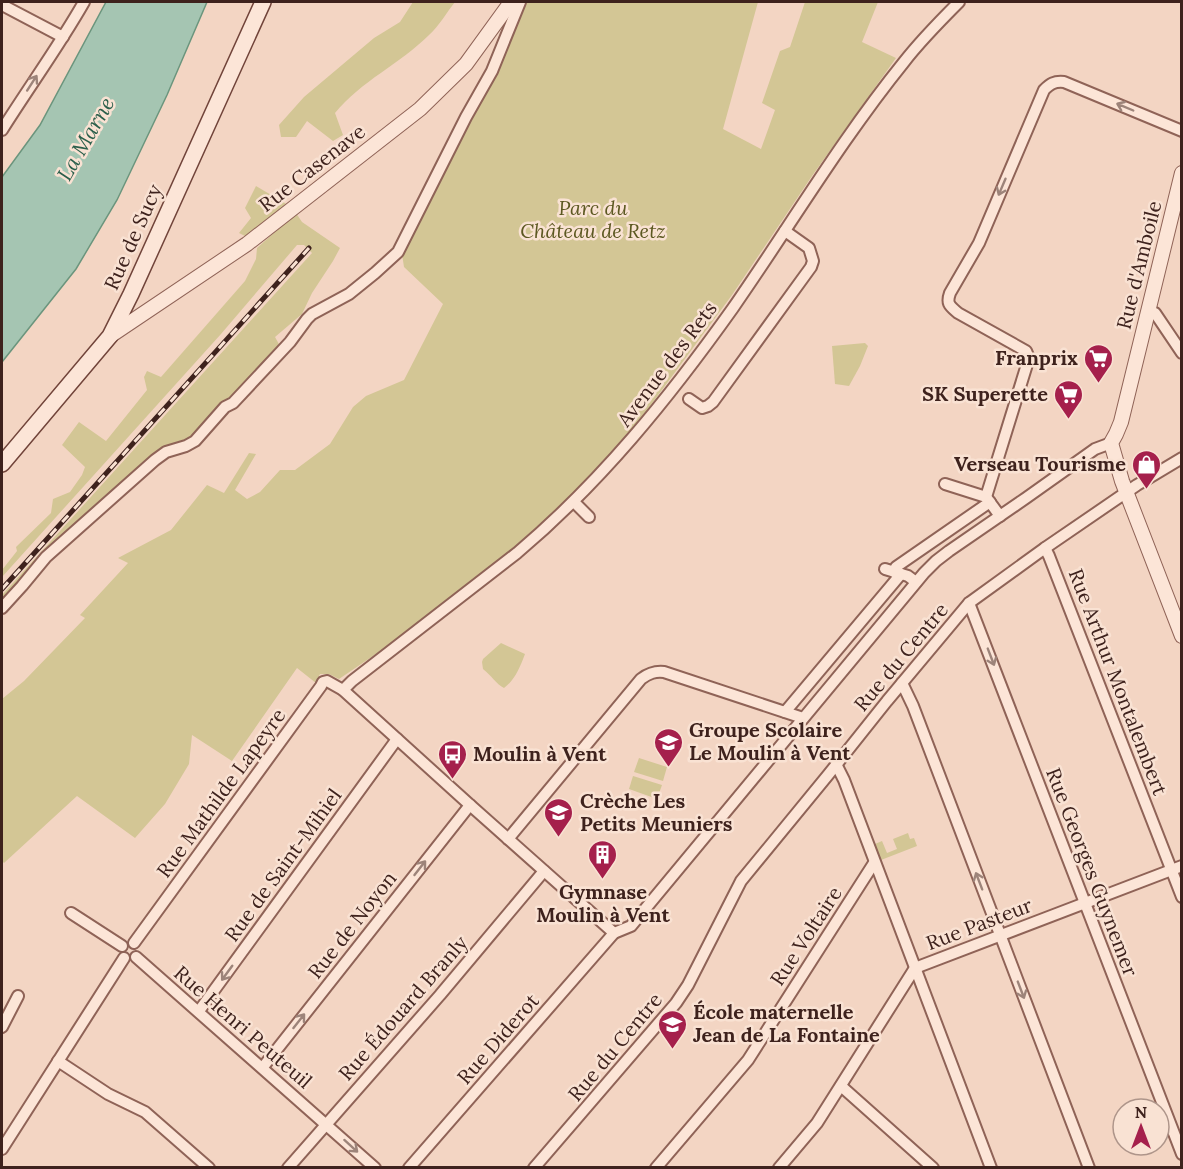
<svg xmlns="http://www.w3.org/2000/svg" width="1183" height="1169" font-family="Lora,serif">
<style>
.green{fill:#d3c695}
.water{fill:#a5c5b2;stroke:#6b957d;stroke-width:1.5}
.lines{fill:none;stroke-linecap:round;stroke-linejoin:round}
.minor-casing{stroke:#8f6357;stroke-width:14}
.tertiary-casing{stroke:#8f6357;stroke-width:16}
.secondary-casing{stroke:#71443a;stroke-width:18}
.minor{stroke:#fce5d7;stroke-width:10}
.tertiary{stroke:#fce5d7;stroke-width:14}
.secondary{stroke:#fce5d7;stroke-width:15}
.rail-casing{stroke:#3e221d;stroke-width:5}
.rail{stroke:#f9e2d3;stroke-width:3;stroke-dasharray:9;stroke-linecap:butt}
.oneway{stroke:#9d847a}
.labels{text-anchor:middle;stroke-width:5;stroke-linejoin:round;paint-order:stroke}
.street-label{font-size:20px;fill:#3e221d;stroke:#f9e2d3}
.park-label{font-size:20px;font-style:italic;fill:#5c5821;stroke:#f9e2d3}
.poi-label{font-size:20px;font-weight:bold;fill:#3e221d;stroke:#f9e2d3;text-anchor:start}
.water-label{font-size:21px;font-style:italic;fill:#2b5f4b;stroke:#f9e2d3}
</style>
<rect width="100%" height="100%" fill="#f3d5c3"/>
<!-- green -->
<g class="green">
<path d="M413 2H455C447 12 439 26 429 35 400 64 361 81 335 113L343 135 333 141 307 121 296 137H281L279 125 304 97 374 38 400 22Z"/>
<path d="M527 2H758L723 129 761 149 775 110 762 103 780 51 790 47 805 2H878L862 42 896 58 812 176 732 295 628 436 600 469 524 540 401 637 339 679 329 674H320L316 683 297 668 232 761 192 735 189 764 165 804 135 838 77 796 4 863 2 861V699L24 681 85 618 80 615 128 563 118 558 171 530 207 485 224 493 249 453 256 454 235 490 247 499 260 492 280 470H295L330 444 353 407 366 396 404 380 443 304 404 267 402 254 514 21Z"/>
<path d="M256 186 288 205 247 237 239 233 251 218 245 208Z"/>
<path d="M296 213 302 222 340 248 333 261 312 293 302 314 275 337 280 346 236 394 214 411 193 437 151 459 2 602V595L312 253 304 245H297L221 334 2 577V570L17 551 16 547 51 513 53 499 70 492 82 475 85 467 62 445 79 422 106 441 147 390 144 377 147 371 161 377 245 281 256 259 257 248Z"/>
<path d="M865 343 868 346 860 366 849 386 835 384 832 346Z"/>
<path d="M501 643 525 654C520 667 515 680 504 688 496 684 491 675 483 669L482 662 483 659Z"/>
<path d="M639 758 667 767 663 781 634 772Z"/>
<path d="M633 776 662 785 657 799 629 789Z"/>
<path d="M908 833 910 839 914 838 917 846 881 860 875 844 882 841 887 853 897 849 893 839Z"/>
</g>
<!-- water -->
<path class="water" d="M106 2H207L167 95 117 200 76 269 2 362V177L40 125Z"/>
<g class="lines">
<defs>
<g id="minor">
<path d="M2 5 63 37"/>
<path d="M2 130C29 87 59 46 84 2"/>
<path d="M1148 311 1155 313 1182 353"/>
<path d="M689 399 702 408 708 406 713 402 811 267 813 261 809 248 785 231"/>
<path d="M945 484 986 497 1000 516"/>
<path d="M986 497 1029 358 1026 351 958 313C950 306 946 304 950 293L979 243 1044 90C1050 84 1054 81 1064 82L1182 131"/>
<path d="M574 502 589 517"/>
<path d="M1045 548 1049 556 1182 897"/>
<path d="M885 569 908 576 916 582"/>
<path d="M894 572 896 567 990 502"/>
<path d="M969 603 1182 1154"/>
<path d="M2 608 22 586 46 557 155 460 166 452 186 446 195 441 225 407 233 403 290 342 307 319 312 314 349 294 375 273 398 252 466 117 492 71 520 2"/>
<path d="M902 683 913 706 1089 1168"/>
<path d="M343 690 352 681 517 553C601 482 669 398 733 308 790 226 841 140 904 62 921 40 940 21 959 2"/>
<path d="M785 712 901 574"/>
<path d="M836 764 844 780 991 1168"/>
<path d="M508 839 641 679C649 673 655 671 664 672L803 718"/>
<path d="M71 913 122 946"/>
<path d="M134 943 321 686 323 682 327 681 343 690 470 805 614 933"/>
<path d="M136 957 375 1168"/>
<path d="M199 1011 397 739"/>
<path d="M2 1027 18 996"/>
<path d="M58 1061 108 1094 145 1112 209 1168"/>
<path d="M263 1067 470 805"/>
<path d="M841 1086 933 1168"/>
<path d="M2 1149 124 958"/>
<path d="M288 1168 440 995 544 871"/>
<path d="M409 1168 614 933 631 926 924 573 936 561 949 551 1026 498 1095 449 1111 443"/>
<path d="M534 1168 676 1003 688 985 741 881 828 775 887 701 969 603 1045 548 1137 485 1182 458"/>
<path d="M656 1168 748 1060 874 863"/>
<path d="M779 1168 817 1123 915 968 1182 866"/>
</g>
<g id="tertiary">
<path d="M1182 173 1121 422 1116 434 1111 443 1122 481 1182 636"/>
<path d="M110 336 247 244 420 109 466 64 511 2"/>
</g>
<path id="secondary" d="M2 464 110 336 131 294 263 2"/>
</defs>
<!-- minor casing -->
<use href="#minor" class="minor-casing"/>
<!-- tertiary casing -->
<use href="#tertiary" class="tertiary-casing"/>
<!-- secondary casing -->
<use href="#secondary" class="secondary-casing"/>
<!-- minor -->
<use href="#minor" class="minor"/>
<!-- tertiary -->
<use href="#tertiary" class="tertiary"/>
<!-- secondary -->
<use href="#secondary" class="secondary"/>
<defs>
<path id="rail" d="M2 589 309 248"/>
</defs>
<!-- rail casing -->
<use href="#rail" class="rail-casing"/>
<!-- rail -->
<use href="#rail" class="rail"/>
</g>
<!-- one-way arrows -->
<defs><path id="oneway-shaft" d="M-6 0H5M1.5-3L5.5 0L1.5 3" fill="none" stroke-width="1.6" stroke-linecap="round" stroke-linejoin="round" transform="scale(1.5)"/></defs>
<g class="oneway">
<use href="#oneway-shaft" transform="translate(32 83) rotate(-57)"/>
<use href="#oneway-shaft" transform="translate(1125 107) rotate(-157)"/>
<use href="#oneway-shaft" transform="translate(1002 187) rotate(113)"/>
<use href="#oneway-shaft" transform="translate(991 657) rotate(69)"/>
<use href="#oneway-shaft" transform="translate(420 868) rotate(-52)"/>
<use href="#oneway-shaft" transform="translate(979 881) rotate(-111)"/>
<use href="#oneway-shaft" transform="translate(227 973) rotate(126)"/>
<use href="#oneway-shaft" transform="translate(1021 990) rotate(69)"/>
<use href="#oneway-shaft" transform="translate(299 1021) rotate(-52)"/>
<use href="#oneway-shaft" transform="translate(351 1146) rotate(42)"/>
</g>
<!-- icons -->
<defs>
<symbol id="supermarket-pin" viewBox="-11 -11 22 30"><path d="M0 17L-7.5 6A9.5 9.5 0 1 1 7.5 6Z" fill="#a5204c" stroke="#f9e2d3"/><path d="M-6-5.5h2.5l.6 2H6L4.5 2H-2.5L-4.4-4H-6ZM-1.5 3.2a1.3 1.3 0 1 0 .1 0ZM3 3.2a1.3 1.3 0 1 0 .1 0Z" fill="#fff"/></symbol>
<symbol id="shop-pin" viewBox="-11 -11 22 30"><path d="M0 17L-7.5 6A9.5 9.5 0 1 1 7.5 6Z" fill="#a5204c" stroke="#f9e2d3"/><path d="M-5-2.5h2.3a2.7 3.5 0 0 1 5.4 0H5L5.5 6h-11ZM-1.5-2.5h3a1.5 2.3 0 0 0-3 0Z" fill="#fff"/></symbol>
<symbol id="school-pin" viewBox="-11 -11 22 30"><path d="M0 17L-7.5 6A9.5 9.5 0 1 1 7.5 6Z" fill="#a5204c" stroke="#f9e2d3"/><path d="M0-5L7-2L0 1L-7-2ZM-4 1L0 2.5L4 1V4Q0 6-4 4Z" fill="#fff"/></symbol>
<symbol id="bus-pin" viewBox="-11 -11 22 30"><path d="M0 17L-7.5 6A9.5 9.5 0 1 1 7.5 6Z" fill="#a5204c" stroke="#f9e2d3"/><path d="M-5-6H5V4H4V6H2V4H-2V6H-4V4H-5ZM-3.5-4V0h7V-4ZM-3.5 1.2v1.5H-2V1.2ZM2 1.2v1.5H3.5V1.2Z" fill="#fff"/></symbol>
<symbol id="building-pin" viewBox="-11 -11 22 30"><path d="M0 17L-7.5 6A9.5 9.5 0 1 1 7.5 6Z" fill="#a5204c" stroke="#f9e2d3"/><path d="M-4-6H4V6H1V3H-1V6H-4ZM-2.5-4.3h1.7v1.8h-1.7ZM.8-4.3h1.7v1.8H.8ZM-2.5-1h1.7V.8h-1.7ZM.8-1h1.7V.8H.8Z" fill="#fff"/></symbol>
</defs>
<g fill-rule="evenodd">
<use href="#supermarket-pin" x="1082" y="342" width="33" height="45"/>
<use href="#supermarket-pin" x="1052" y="378" width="33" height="45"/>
<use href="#shop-pin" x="1130" y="448" width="33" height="45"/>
<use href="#school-pin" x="652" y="726" width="33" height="45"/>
<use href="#bus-pin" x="436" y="738" width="33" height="45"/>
<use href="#school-pin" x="542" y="796" width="33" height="45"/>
<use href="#building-pin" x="586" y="838" width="33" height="45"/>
<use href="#school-pin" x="656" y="1008" width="33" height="45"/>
</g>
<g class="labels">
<!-- street labels -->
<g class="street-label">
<text transform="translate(312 168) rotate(-38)" y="7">Rue Casenave</text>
<text transform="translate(133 237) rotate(-66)" y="7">Rue de Sucy</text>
<text transform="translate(1139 265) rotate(-76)" y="7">Rue d'Amboile</text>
<text transform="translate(667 364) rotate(-53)" y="7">Avenue des Rets</text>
<text transform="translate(901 657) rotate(-50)" y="7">Rue du Centre</text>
<text transform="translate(1118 682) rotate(69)" y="7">Rue Arthur Montalembert</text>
<text transform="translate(221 793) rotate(-54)" y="7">Rue Mathilde Lapeyre</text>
<text transform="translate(283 865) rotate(-54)" y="7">Rue de Saint-Mihiel</text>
<text transform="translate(1092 872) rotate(69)" y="7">Rue Georges Guynemer</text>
<text transform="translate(979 924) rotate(-21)" y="7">Rue Pasteur</text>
<text transform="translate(352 925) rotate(-52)" y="7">Rue de Noyon</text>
<text transform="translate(806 936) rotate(-57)" y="7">Rue Voltaire</text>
<text transform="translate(403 1008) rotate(-49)" y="7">Rue Édouard Branly</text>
<text transform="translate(243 1027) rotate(41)" y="7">Rue Henri Peuteuil</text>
<text transform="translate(498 1039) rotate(-49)" y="7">Rue Diderot</text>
<text transform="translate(615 1047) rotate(-50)" y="7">Rue du Centre</text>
</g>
<!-- park labels -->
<g class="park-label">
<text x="593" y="215">Parc du<tspan x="593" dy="23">Château de Retz</tspan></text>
</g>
<!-- poi labels -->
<g class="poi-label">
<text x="1078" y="365" text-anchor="end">Franprix</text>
<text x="1048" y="401" text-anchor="end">SK Superette</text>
<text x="1126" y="471" text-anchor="end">Verseau Tourisme</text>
<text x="689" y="737">Groupe Scolaire<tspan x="689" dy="23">Le Moulin à Vent</tspan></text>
<text x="473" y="761">Moulin à Vent</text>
<text x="580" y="808">Crèche Les<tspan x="580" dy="23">Petits Meuniers</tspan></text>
<text x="603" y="899" text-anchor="middle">Gymnase<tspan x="603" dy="23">Moulin à Vent</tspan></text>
<text x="693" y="1019">École maternelle<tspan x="693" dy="23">Jean de La Fontaine</tspan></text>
</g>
<!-- water labels -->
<g class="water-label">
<text transform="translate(86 139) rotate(-60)" y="7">La Marne</text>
</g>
</g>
<!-- border -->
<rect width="1183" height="1169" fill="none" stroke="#3e221d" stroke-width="6"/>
<!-- north arrow -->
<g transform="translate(1141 1127)"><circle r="28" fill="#f9e2d3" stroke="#ae958a" stroke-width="1.5"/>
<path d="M0-4.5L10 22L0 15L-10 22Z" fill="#a5204c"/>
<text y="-9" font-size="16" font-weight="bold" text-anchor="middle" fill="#3e221d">N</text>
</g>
</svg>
